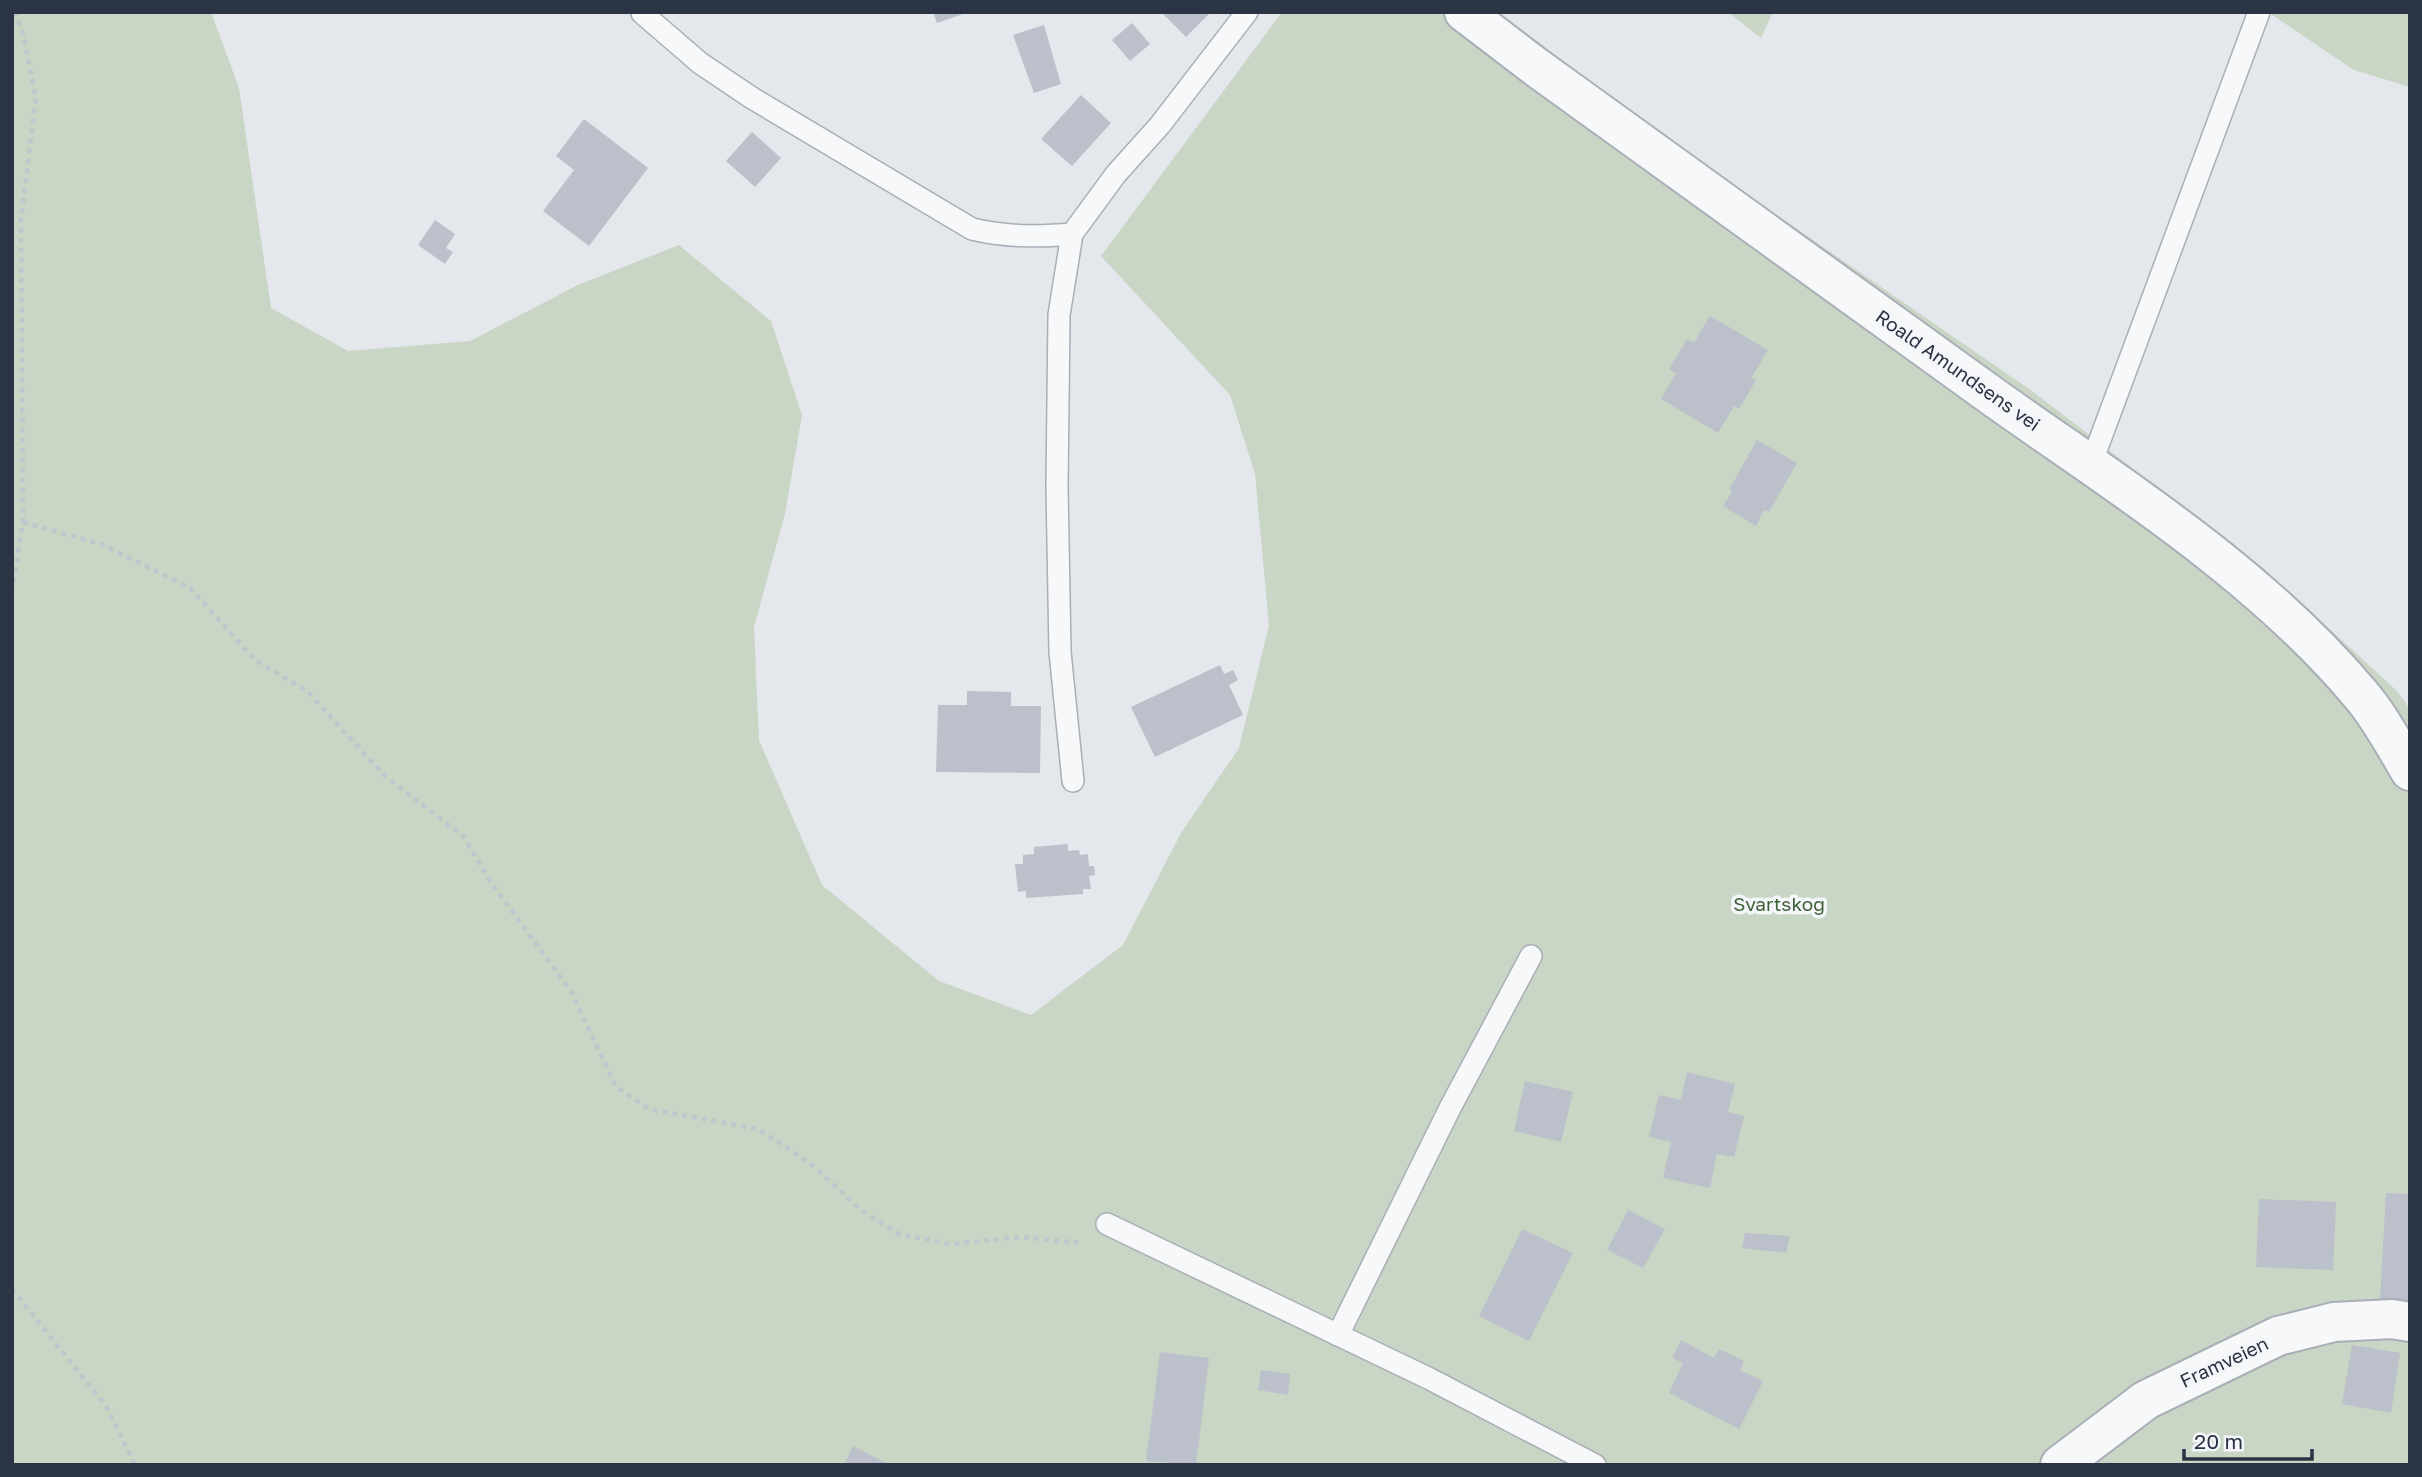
<svg xmlns="http://www.w3.org/2000/svg" width="2422" height="1477" font-family="'Golos Text',sans-serif">
<style>
.green{fill:#c9d6c5}
.building{fill:#bbc0ca}
.lines{fill:none;stroke-linecap:round;stroke-linejoin:round}
.service-casing{stroke:#a9aeb7;stroke-width:24}
.minor-casing{stroke:#a9aeb7;stroke-width:42}
.path{stroke:#c2c5cb;stroke-width:4.5;stroke-dasharray:5 5;stroke-linecap:butt}
.service{stroke:#f7f8fa;stroke-width:21}
.minor{stroke:#f7f8fa;stroke-width:38}
.labels{text-anchor:middle;stroke-width:7;stroke-linejoin:round;paint-order:stroke}
.street-label{font-size:19px;fill:#2b3445;stroke:#f4f6f9}
.park-label{font-size:19px;fill:#3f6138;stroke:#f4f6f9}
</style>
<rect width="100%" height="100%" fill="#e4e7ec"/>
<!-- green -->
<g class="green">
<path d="M12 12H211L239 88 271 308 348 351 470 341 578 285 679 245 771 321 802 415 785 514 754 627 759 740 822 885 939 981 1031 1015 1123 945 1181 833 1239 748 1269 625 1255 474 1230 395 1101 256 1282 12H1498L1675 145 2032 391 2263 568 2397 691 2410 709V1465H12Z"/>
<path d="M1728 12H1773L1761 38Z"/>
<path d="M2268 12H2410V87L2354 70Z"/>
</g>
<!-- building -->
<g class="building">
<path d="M933 12H966V13L937 23Z"/>
<path d="M1161 12H1211L1186 37Z"/>
<path d="M1132 23 1150 44 1130 61 1112 40Z"/>
<path d="M1044 25 1061 84 1034 93 1013 35Z"/>
<path d="M1081 95 1111 123 1072 166 1041 139Z"/>
<path d="M584 119 648 168 589 246 543 211 574 170 556 156Z"/>
<path d="M752 132 781 158 755 187 726 161Z"/>
<path d="M435 220 455 234 446 248 453 252 445 264 418 245Z"/>
<path d="M1710 316 1768 350 1751 378 1756 380 1739 409 1734 406 1718 433 1661 399 1676 373 1669 369 1687 339 1694 343Z"/>
<path d="M1757 440 1797 463 1769 512 1764 510 1756 526 1723 506 1732 492 1729 490Z"/>
<path d="M1220 665 1224 674 1233 670 1238 680 1229 685 1243 715 1155 757 1131 707Z"/>
<path d="M967 691 1011 692V706H1041L1040 773 936 772 938 705H967Z"/>
<path d="M1068 844V851L1079 850 1080 855 1088 854 1089 866H1094L1095 875 1089 876 1091 889H1083V894L1026 898V891L1018 892 1015 864H1023V855L1034 854V847Z"/>
<path d="M1687 1072 1735 1084 1728 1112 1744 1116 1734 1157 1717 1154 1710 1188 1663 1178 1671 1142 1649 1137 1659 1095 1681 1100Z"/>
<path d="M1525 1081 1573 1092 1561 1142 1514 1131Z"/>
<path d="M2386 1193 2410 1194V1301L2380 1300Z"/>
<path d="M2259 1199 2336 1202 2333 1270 2256 1267Z"/>
<path d="M1628 1210 1665 1229 1643 1268 1607 1250Z"/>
<path d="M1522 1229 1573 1253 1529 1341 1479 1316Z"/>
<path d="M1745 1233 1790 1236 1786 1253 1742 1248Z"/>
<path d="M1681 1340 1714 1358 1719 1349 1744 1361 1740 1370 1763 1381 1739 1429 1669 1393 1683 1363 1672 1358Z"/>
<path d="M2352 1345 2400 1353 2391 1413 2342 1404Z"/>
<path d="M1160 1352 1209 1358 1196 1465 1146 1461Z"/>
<path d="M1261 1370 1290 1374 1288 1395 1258 1390Z"/>
<path d="M853 1446 890 1465H844Z"/>
</g>
<g class="lines">
<defs>
<g id="service">
<path d="M642 13 700 63 752 98 972 229C1006 237 1037 237 1072 234"/>
<path d="M2091 464 2259 12"/>
<path d="M1073 781 1060 652 1057 486 1059 315 1072 234 1116 174 1160 125 1247 12"/>
<path d="M1107 1224 1430 1379 1595 1465"/>
<path d="M1338 1335 1450 1108 1531 956"/>
</g>
<g id="minor">
<path d="M1464 12 1536 67C1688 176 1840 286 1992 396 2120 487 2259 573 2361 695 2380 717 2395 746 2410 771"/>
<path d="M2060 1465 2146 1400 2278 1336 2334 1322 2392 1319 2410 1322"/>
</g>
</defs>
<!-- service casing -->
<use href="#service" class="service-casing"/>
<!-- minor casing -->
<use href="#minor" class="minor-casing"/>
<!-- path -->
<g class="path">
<path d="M23 522 101 544 190 588 255 660 307 691 384 775 464 837 490 881 572 993 616 1087 649 1109 758 1129 810 1163 861 1210 899 1234 951 1244 1021 1237 1083 1243"/>
<path d="M12 592 23 522 21 220 36 98 23 33 15 12"/>
<path d="M12 1289 106 1406 135 1465"/>
</g>
<!-- service -->
<use href="#service" class="service"/>
<!-- minor -->
<use href="#minor" class="minor"/>
</g>
<g class="labels">
<!-- street labels -->
<g class="street-label">
<text transform="translate(1958 370) rotate(35)" y="7">Roald Amundsens vei</text>
<text transform="translate(2224 1362) rotate(-25)" y="7">Framveien</text>
</g>
<!-- park labels -->
<g class="park-label">
<text x="1779" y="911">Svartskog</text>
</g>
</g>
<!-- border -->
<rect width="2422" height="1477" fill="none" stroke="#2b3445" stroke-width="28"/>
<!-- scale -->
<path d="M2184 1449v10h128v-10" fill="none" stroke="#2b3445" stroke-width="3.5"/>
<text x="2194" y="1449" font-size="21" fill="#2b3445" stroke="#f4f6f9" stroke-width="5" paint-order="stroke">20 m</text>
</svg>
